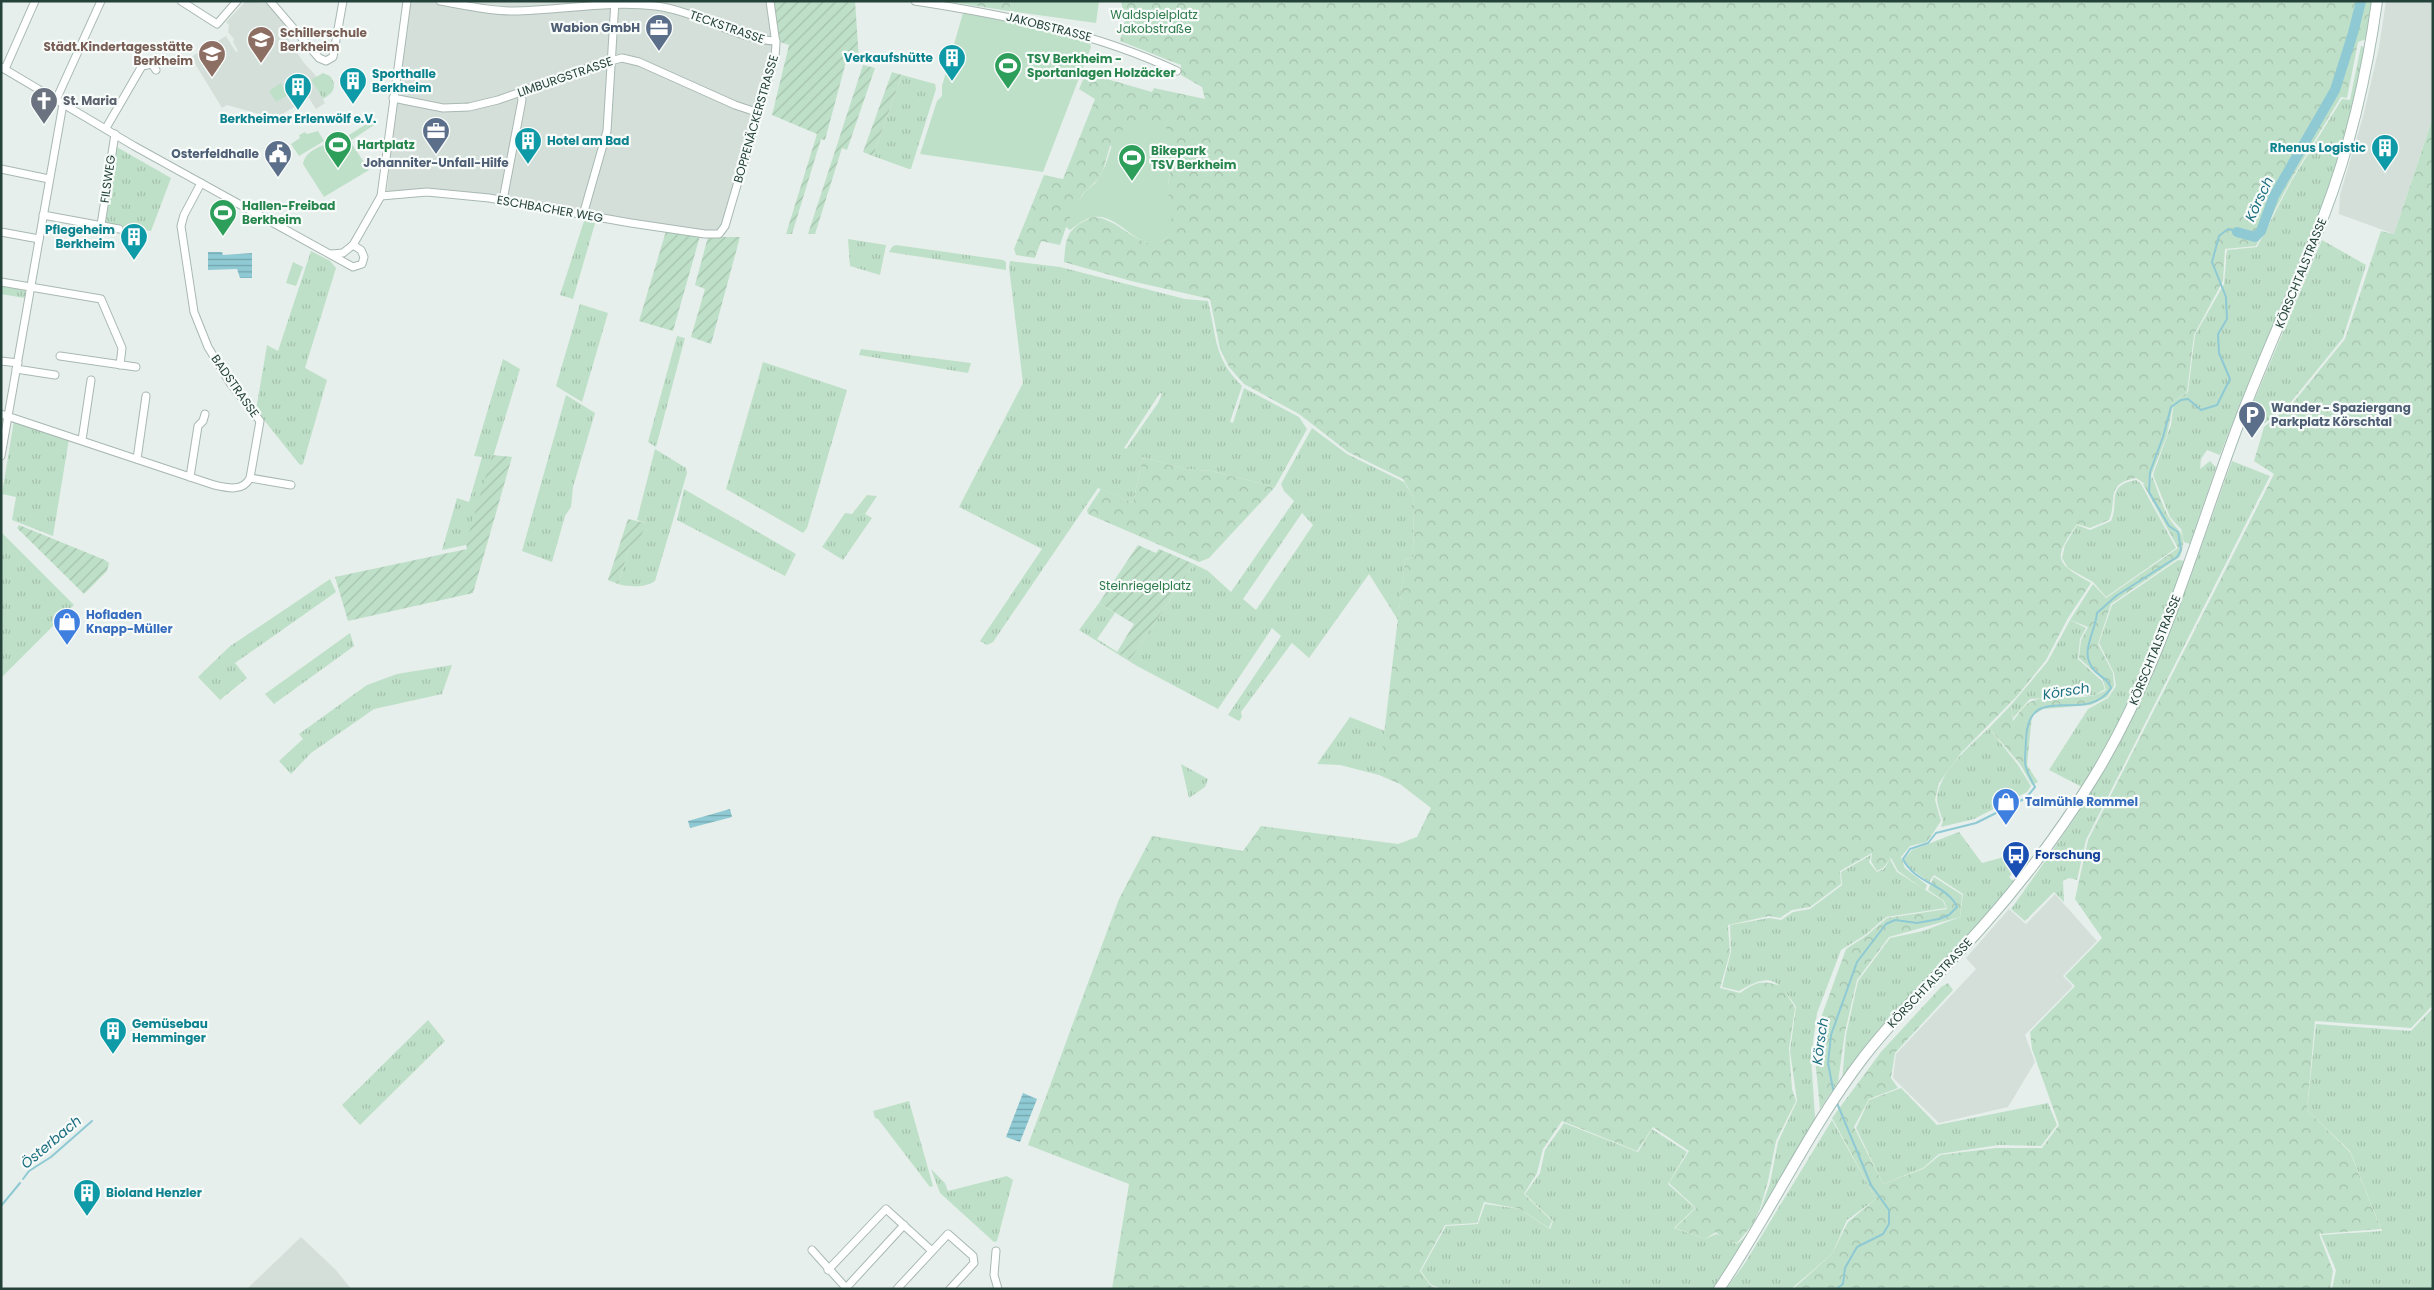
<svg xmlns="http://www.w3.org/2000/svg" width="2434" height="1290" font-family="Poppins,sans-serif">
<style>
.built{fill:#d4dfda}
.grass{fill:url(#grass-tufts);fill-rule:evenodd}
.forest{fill:url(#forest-crowns)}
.garden{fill:url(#garden-furrows)}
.pitch{fill:#bfe0c8}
.water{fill:url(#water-rules)}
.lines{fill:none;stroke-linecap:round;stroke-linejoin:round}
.stream{stroke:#8ec9d4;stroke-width:2}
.river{stroke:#8ec9d4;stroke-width:10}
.street-casing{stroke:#a8b8b2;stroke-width:9}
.secondary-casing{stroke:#a4bbb3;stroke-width:12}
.street{stroke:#fff;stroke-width:7}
.secondary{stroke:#fff;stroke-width:10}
.labels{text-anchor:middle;stroke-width:4.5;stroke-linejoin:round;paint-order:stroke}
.park-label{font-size:12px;fill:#2d7a4b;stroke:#f7fbf9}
.street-label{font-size:12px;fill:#24423a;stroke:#f7fbf9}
.service-label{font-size:12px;font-weight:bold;fill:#4e5e75;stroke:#f7fbf9;text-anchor:end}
.education-label{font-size:12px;font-weight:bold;fill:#785e54;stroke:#f7fbf9;text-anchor:start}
.culture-label{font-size:12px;font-weight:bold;fill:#0d838f;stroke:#f7fbf9;text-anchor:start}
.leisure-label{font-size:12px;font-weight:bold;fill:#27864d;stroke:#f7fbf9;text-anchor:start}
.worship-label{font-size:12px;font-weight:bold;fill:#5b616d;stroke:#f7fbf9;text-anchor:start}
.shop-label{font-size:12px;font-weight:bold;fill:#366cbe;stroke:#f7fbf9;text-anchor:start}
.transit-label{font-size:12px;font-weight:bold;fill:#164399;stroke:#f7fbf9;text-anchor:start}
.water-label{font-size:14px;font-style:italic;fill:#1c6f80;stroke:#f7fbf9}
</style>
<defs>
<pattern id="grass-tufts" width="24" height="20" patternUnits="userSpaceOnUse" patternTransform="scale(1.25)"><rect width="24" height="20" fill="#bfe0c8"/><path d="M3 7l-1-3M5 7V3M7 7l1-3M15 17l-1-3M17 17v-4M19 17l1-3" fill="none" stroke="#a4c1ad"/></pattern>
<pattern id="forest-crowns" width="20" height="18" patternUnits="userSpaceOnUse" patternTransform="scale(1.25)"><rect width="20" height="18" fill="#bfe0c8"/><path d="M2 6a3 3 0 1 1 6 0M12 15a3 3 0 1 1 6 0" fill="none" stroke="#a4c1ad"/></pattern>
<pattern id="garden-furrows" width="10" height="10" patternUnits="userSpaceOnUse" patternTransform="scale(1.25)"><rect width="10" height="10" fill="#bfe0c8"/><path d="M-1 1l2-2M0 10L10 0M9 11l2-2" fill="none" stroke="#a4c1ad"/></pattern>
<pattern id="water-rules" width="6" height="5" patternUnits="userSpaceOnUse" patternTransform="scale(1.25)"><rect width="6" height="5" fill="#8ec9d4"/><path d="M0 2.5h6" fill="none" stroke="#74a5ad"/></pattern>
</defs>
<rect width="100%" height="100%" fill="#e6efeb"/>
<!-- built -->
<g class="built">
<path d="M246 1 266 3 285 25 282 28 294 48 304 63 317 77 312 81 325 103 316 109 309 98 284 113 281 120H273L269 117 227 105 222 108 191 57 226 36 236 52 238 51 233 42 234 39 228 32 229 25 226 22Z"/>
<path d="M410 1H768L772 28V56L722 225 717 230 710 231 430 189 387 192 395 107Z"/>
<path d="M2386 1H2433V117L2394 234 2339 214 2340 195 2364 113 2379 47Z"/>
<path d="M2055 894 2097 941 2063 976 2073 986 2025 1035 2035 1062 2008 1107 1939 1123 1893 1078 1896 1054 1976 969 1966 958 2009 909 2026 924Z"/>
<path d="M301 1237 336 1270 351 1289H247Z"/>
</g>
<!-- grass -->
<g class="grass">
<path d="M2361 46 2366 48C2353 115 2333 180 2308 245 2281 316 2247 384 2220 455L2207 450 2201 459 2200 469 2210 461 2216 467 2190 544 2184 542 2181 529 2170 517 2153 475 2171 425 2174 401 2188 392 2195 335 2224 284 2227 250 2257 247 2292 180 2342 99 2350 100Z"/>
<path d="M323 73 330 76C338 87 333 93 323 99L311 80Z"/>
<path d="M902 75 935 84 936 89 911 169H909L873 156Z"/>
<path d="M281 83 288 95 276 102 269 91Z"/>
<path d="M115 146 171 178 151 231 109 225 104 222Z"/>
<path d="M585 218 596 220 573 299 560 295Z"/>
<path d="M848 239 886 245 880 275 850 266Z"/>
<path d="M2322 240 2366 265 2343 338 2291 402 2265 423 2248 415Z"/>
<path d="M896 245 1003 260 1006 262V270L889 252 892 247Z"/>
<path d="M311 251 330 261 336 268 305 368 327 380 303 464 300 465 256 410 267 345 278 351Z"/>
<path d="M1010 261 1060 267 1185 299 1208 301C1217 337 1213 357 1242 386L1230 422 1233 423 1244 388 1299 417 1307 429 1275 487 1212 471 1185 469 1143 457 1133 503 1098 488 993 642 987 645 980 641 1042 549 959 507 1023 383 1009 267ZM1160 393 1162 394 1158 403 1126 449 1124 448Z"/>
<path d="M1 286 25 290V298L1 294Z"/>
<path d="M580 304 608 313 582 402 556 386Z"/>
<path d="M677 336 685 338 656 447 648 442Z"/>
<path d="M861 349 971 363 968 373 859 355Z"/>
<path d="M503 359 520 369 466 545 442 550 457 498 469 502 482 457 474 456Z"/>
<path d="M763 362 847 390 807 528 803 533 726 489Z"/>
<path d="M566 395 595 413 573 487 571 507 565 516 552 562 522 551Z"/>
<path d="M14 420 69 439 53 536 12 520 16 497 2 494Z"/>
<path d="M1312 428 1347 454 1404 482 1414 498 1413 557 1405 560 1398 620 1369 574 1309 658 1292 643 1291 644 1241 712 1242 717 1239 721 1228 715 1281 636 1272 628 1218 709 1137 666 1079 630 1099 603 1115 613 1097 639 1130 660 1194 564 1208 571 1231 592 1294 501 1284 491 1281 484ZM1302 513 1313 525 1256 610 1243 599Z"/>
<path d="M655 449 686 468 687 473 655 581C646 588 628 587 618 584L630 546 646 523 637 520Z"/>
<path d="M2232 461 2270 476 2086 840 2077 880 2069 878 2063 881 2064 902 2054 892 2025 921 2011 909C2045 861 2081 813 2109 761 2161 665 2195 563 2232 461Z"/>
<path d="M2136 480 2141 484 2176 548 2106 597 2093 582 2068 568 2062 558 2065 545 2077 525 2090 530 2111 521C2120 501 2105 486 2136 480Z"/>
<path d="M684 489 796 554 785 576 677 520Z"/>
<path d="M867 495 877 496 865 514 872 518 843 560 822 547 845 513 852 514Z"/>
<path d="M1 532 74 605 1 678Z"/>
<path d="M2178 560 2185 561 2173 598 2132 700 2084 788 2049 770 2088 709 2108 698 2116 686 2114 673 2099 643 2112 605Z"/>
<path d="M330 579 336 592 235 663 247 678 220 700 198 677 229 647Z"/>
<path d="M2070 620 2086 628 2080 639 2078 659 2102 681 2105 689 2095 695 2030 699 2013 718 2011 705 2048 661Z"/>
<path d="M350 633 354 646 274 704 265 694Z"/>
<path d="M452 665 442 694 374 709 311 753 291 774 279 761 303 739 299 734 367 685 397 674Z"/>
<path d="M1350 717 1385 731 1379 775 1340 765 1317 764Z"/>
<path d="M1989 728 2018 765 2031 786 2027 792 1974 819 1941 827 1943 821C1941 814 1937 805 1937 798 1940 770 1970 746 1989 728Z"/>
<path d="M1181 764 1208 779 1205 787 1189 798Z"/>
<path d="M1959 832 1982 863 2004 857 2017 868 2009 877 2015 883 1924 982 1842 1080 1846 1035 1858 981 1890 938 1923 931 1960 917 1963 894 1934 875 1929 882 1908 867 1904 859 1912 850Z"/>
<path d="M1871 855 1869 862 1877 872 1884 869 1890 859 1897 872 1943 901 1946 908 1886 917 1865 935 1841 950 1817 1013 1811 1057 1815 1117 1811 1129 1756 1223 1770 1183 1778 1142 1797 1101 1790 1051 1796 1007C1778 979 1771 972 1739 991L1722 987 1731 952 1730 925 1769 918 1781 920 1793 912 1810 909 1842 885 1841 872Z"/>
<path d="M2433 1008V1289H2332L2336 1270 2321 1235 2382 1231 2350 1151 2307 1110 2316 1024 2411 1031Z"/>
<path d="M428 1020 445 1041 360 1125 342 1105Z"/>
<path d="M1901 1088 1937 1125 2048 1103 2057 1125 2041 1146 1999 1145 1939 1154 1923 1168 1883 1184 1856 1128 1869 1100Z"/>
<path d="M909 1101 933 1186 930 1187 878 1119 875 1118 873 1111Z"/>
<path d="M1832 1120 1876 1199 1847 1220 1832 1254 1791 1289H1726L1745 1263Z"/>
<path d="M1564 1123 1638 1152 1652 1129 1687 1152 1668 1184 1695 1208 1674 1228 1705 1239 1716 1234 1737 1244 1750 1233 1713 1289H1442L1431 1285 1421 1271 1446 1226 1478 1224 1485 1204 1520 1209 1550 1229 1553 1221 1525 1194 1540 1173 1545 1150Z"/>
<path d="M931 1169 945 1183 948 1191 1007 1176 1013 1180 997 1241 994 1242 940 1193Z"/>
</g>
<!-- forest -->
<g class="forest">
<path d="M944 1H1011L1009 11Z"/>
<path d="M1121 1H2372L2366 39 2358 42 2347 98 2341 97 2292 178 2256 246 2225 249 2223 281 2194 335 2187 392 2174 401 2167 435 2147 486 2152 476C2157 489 2162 504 2168 516 2178 534 2189 531 2180 557L2111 604 2098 644 2113 673 2114 686 2107 697 2091 705 2043 709 2032 716 2027 765 2038 782 2032 785 2020 764 1989 728 2011 705 2013 721C2018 715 2025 703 2032 701 2056 692 2083 704 2106 690L2103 680 2079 658 2081 640 2088 627 2070 620 2093 584 2106 598 2178 548 2143 484H2145L2136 478C2104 484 2118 500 2109 520L2090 528 2077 524C2053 559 2054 562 2091 583L2068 618 2046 660 2017 696 1961 753 1939 783 1935 800 1941 821 1927 842 1910 846 1901 857 1905 868 1927 885 1925 890 1898 871 1891 858 1883 868 1877 871 1871 861 1872 853 1840 871 1841 884 1810 907 1792 910 1780 918 1769 916 1728 925 1730 953 1720 988 1740 993C1757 981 1762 980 1782 986L1795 1008 1789 1049 1792 1089 1796 1101 1776 1141 1768 1181 1760 1209 1753 1224 1737 1243 1721 1238 1716 1232 1705 1239 1675 1228 1696 1208 1669 1183 1689 1151 1653 1127 1637 1151 1562 1121 1543 1149 1537 1173 1524 1194 1552 1221 1549 1228 1520 1209 1484 1202 1477 1223 1445 1225 1420 1271 1431 1286 1437 1289H1112L1129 1184 1028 1145 1119 899 1152 836 1243 851 1261 826 1398 844 1417 837 1431 808 1400 784 1379 775 1405 560 1413 557 1414 498 1403 479 1348 452 1299 414 1244 384 1229 367 1220 349 1210 299 1131 281 1064 262C1066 236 1067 228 1093 217 1123 218 1143 259 1169 236L1168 185 1171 165 1110 146 1103 170 1098 179 1082 195 1066 227 1060 245 1041 241 1035 258 1016 255 1014 249 1044 175 1063 179 1095 99 1079 89 1086 73 1152 92 1154 88 1205 99 1202 87 1181 75V65L1120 41 1125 20Z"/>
<path d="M2433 117V1005L2411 1028 2315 1021 2307 1110 2350 1152 2381 1229 2319 1234 2333 1271 2330 1289H1793L1832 1254 1848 1222 1876 1199 1832 1118 1881 1052 1941 987 1948 983 1953 990 1895 1053 1891 1078 1898 1088 1869 1099 1854 1127 1883 1184 1923 1169 1940 1155 1996 1148H2042L2059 1125 2032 1049 2030 1032 2075 986 2065 976 2102 938 2075 899 2088 840 2274 474 2254 461 2264 427 2292 404 2345 339 2381 231 2394 234Z"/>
<path d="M1143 457 1185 469 1212 471 1275 487 1209 558 1199 562 1088 514 1087 510 1101 489 1133 503Z"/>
<path d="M1934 877 1962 895 1960 917 1889 937 1857 980 1845 1032 1838 1082 1820 1109 1815 1058 1822 1015 1846 949 1866 936 1887 918 1947 909 1944 901 1928 890Z"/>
</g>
<!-- garden -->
<g class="garden">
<path d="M773 1H855L859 60 847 58 825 140 821 139 792 234H786L817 134 772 115 789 45 780 42Z"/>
<path d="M863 65 875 68 847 150 842 148 815 234H808Z"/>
<path d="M892 72 902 75 873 156 863 152Z"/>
<path d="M666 231 700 236 673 331 639 321Z"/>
<path d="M708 237H740L711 344 691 337 705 289 695 285Z"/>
<path d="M492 455 512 457 473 593 348 621 335 577 467 549 466 543Z"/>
<path d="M628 519 646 523 639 542 630 546 618 584 608 580Z"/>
<path d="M19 525 105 560 109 563 107 571 84 594 17 528Z"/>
<path d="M1138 545 1156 553 1159 549 1194 564 1130 660 1117 652 1134 624 1099 603Z"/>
</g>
<!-- pitch -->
<g class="pitch">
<path d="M1011 1H1099L1096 23 1009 11Z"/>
<path d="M963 13 996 19 1090 42 1091 47 1043 172 920 154 937 101 942 96V86Z"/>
<path d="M374 119 377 123 350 141 369 170 324 197 303 164C305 151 320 146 333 142L335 144Z"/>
<path d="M1151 120C1160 122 1168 127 1172 136 1178 150 1169 170 1168 186 1168 202 1175 220 1169 236 1141 261 1123 213 1094 217 1085 218 1077 225 1070 230L1066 227C1071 217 1075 205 1082 196 1086 189 1094 186 1098 179 1118 150 1102 128 1151 120Z"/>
<path d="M318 131 324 141 299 156 291 144 300 138 299 135 305 132 307 134Z"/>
<path d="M293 262 303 267 296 286 286 283Z"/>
</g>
<!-- water -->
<g class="water">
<path d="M208 252H222L223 255 252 253V278H240L237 269 208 270Z"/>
<path d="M730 809 732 817 690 828 688 821Z"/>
<path d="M1023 1093 1037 1099 1020 1142 1006 1137Z"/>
</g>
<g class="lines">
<!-- stream -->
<g class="stream">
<path d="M1834 1094 1828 1063 1831 1035 1857 962 1886 924 1895 920 1917 923 1939 919 1949 915 1957 907C1948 885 1914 883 1903 859L1910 849 1928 843 1936 833 1976 823 2026 798 2035 787C2022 763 2025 766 2026 740 2028 678 2085 727 2111 688 2108 679 2102 678 2095 671 2078 653 2095 635 2097 613L2116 596 2177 557 2181 550 2178 532 2169 526 2149 492 2150 472 2163 437 2171 407 2181 400 2188 399 2201 410 2217 405 2230 379 2219 353 2218 334 2227 319 2226 297 2212 262 2219 236 2228 229 2237 232"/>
<path d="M23 1179 29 1171 51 1157 92 1121"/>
<path d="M1 1206 20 1183"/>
<path d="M1836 1289 1843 1284 1845 1268 1857 1247 1883 1234 1889 1224V1210L1871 1185 1837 1103"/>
</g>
<!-- river -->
<path class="river" d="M2237 232 2255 237 2261 231 2274 196 2335 90 2353 33 2361 1"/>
<defs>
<g id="street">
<path d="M181 1 217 24 237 1"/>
<path d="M270 1 319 58 326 61 333 57 343 1"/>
<path d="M440 1C464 5 488 11 512 11 561 11 606 0 656 6 697 11 736 40 776 41"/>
<path d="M915 1C1005 15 1094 32 1177 71"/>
<path d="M1 67 134 146 353 267 362 264 364 257 361 250 353 245"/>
<path d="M5 69 35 1"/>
<path d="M393 98 443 108 469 107 498 100 599 64 622 58 639 62 735 105 759 113"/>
<path d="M56 100 101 1"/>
<path d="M106 128 142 66 152 64 156 70"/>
<path d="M1 169 49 179"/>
<path d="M381 196 427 192 489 198 631 223 705 234H719L725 226 775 56 776 44 770 1"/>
<path d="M503 200 522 100 521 92"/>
<path d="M43 215 119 229"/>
<path d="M583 215 607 131 615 1"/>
<path d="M101 225 115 134"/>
<path d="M1 232 39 239"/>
<path d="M331 254 343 253 353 245 381 196 407 1"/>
<path d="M1 282 101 299 122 348 120 365"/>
<path d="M60 356 136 367"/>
<path d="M1 361 18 363"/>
<path d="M16 369 55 375"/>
<path d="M1 414 214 485C227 488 243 492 250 478L260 421 230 383 208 347 194 312 181 226 184 215 201 183"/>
<path d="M82 440 91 380"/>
<path d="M1 456 63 104"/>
<path d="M137 459 146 396"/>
<path d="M190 477 198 426 203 421 205 414"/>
<path d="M250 478 291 485"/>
<path d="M812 1250 847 1289"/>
<path d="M996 1251 994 1275 998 1289"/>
<path d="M828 1270 886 1209 932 1251"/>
<path d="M846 1288 904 1225"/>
<path d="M897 1289 948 1234 973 1256 974 1263 950 1289"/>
</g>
<path id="secondary" d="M1719 1289C1770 1214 1808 1130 1863 1058 1899 1011 1943 971 1982 927 2023 881 2060 832 2092 780 2161 669 2194 541 2240 420 2266 351 2298 284 2324 215 2350 147 2367 74 2377 1"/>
</defs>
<!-- street casing -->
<use href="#street" class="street-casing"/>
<!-- secondary casing -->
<use href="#secondary" class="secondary-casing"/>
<!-- street -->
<use href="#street" class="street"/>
<!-- secondary -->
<use href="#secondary" class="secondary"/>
</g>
<!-- icons -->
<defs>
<symbol id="office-pin" viewBox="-11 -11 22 30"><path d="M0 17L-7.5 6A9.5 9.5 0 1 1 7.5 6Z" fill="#5c6f8a" stroke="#f7fbf9"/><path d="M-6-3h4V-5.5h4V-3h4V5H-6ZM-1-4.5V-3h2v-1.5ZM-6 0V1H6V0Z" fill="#fff"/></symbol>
<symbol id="school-pin" viewBox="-11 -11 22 30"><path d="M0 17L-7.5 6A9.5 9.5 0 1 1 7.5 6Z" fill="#8d6e63" stroke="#f7fbf9"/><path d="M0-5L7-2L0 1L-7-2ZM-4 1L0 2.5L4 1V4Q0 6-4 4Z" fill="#fff"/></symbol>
<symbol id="building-pin" viewBox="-11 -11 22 30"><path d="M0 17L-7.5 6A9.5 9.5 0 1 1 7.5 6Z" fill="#0f9aa8" stroke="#f7fbf9"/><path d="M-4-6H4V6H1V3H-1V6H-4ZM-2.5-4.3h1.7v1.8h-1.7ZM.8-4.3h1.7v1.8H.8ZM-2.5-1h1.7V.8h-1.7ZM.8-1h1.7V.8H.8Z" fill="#fff"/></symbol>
<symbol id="stadium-pin" viewBox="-11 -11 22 30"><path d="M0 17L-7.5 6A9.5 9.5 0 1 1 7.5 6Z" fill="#2e9e5b" stroke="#f7fbf9"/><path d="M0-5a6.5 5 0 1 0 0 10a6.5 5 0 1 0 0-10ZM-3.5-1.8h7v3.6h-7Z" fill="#fff"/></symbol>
<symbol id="church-pin" viewBox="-11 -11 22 30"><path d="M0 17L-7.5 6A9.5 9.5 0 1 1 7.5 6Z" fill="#6b7280" stroke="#f7fbf9"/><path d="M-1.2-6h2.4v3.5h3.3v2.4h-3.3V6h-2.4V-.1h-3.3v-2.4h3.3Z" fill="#fff"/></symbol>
<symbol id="civic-pin" viewBox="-11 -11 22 30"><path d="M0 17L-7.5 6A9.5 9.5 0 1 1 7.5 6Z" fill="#5c6f8a" stroke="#f7fbf9"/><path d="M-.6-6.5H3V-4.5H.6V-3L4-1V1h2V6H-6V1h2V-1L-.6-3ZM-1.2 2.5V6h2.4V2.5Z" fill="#fff"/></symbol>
<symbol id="parking-pin" viewBox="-11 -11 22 30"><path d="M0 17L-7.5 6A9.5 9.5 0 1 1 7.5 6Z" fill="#5c6f8a" stroke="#f7fbf9"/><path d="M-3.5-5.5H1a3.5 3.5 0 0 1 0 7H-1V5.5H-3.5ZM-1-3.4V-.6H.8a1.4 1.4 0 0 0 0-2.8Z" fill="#fff"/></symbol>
<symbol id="shop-pin" viewBox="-11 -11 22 30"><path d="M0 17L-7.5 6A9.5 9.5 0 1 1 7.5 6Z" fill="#3f7fe0" stroke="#f7fbf9"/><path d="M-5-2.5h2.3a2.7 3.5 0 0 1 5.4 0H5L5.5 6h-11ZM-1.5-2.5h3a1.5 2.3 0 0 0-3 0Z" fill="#fff"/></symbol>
<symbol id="bus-pin" viewBox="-11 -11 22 30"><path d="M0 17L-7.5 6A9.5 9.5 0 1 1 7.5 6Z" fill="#1a4fb4" stroke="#f7fbf9"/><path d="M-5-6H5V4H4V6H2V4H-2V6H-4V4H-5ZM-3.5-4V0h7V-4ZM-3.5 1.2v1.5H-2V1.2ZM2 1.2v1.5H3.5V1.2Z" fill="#fff"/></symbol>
</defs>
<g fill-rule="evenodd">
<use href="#office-pin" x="643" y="12" width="32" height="43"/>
<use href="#school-pin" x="245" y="24" width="32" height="43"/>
<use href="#school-pin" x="196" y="38" width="32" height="43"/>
<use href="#building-pin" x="936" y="42" width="32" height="43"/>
<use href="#stadium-pin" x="992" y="50" width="32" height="43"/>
<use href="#building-pin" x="337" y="65" width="32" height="43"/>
<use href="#building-pin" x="282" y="71" width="32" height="43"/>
<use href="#church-pin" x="28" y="85" width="32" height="43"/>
<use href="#office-pin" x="420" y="115" width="32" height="43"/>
<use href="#building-pin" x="512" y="125" width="32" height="43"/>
<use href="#stadium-pin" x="322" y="129" width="32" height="43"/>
<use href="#building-pin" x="2369" y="132" width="32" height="43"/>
<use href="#civic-pin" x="262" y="138" width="32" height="43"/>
<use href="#stadium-pin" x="1116" y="142" width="32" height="43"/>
<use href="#stadium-pin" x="207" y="197" width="32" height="43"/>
<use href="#building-pin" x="118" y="221" width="32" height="43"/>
<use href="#parking-pin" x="2236" y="399" width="32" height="43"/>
<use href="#shop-pin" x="51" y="606" width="32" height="43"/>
<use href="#shop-pin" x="1990" y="786" width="32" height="43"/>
<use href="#bus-pin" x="2000" y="839" width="32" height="43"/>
<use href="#building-pin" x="97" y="1015" width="32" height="43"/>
<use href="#building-pin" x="71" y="1177" width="32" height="43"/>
</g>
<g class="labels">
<!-- park labels -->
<g class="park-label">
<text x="1154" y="19">Waldspielplatz<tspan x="1154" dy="14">Jakobstraße</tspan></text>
<text x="1145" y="590">Steinriegelplatz</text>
</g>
<!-- street labels -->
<g class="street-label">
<text transform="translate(727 27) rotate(19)" y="4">TECKSTRASSE</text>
<text transform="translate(1049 27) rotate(14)" y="4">JAKOBSTRASSE</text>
<text transform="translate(565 77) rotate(-19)" y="4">LIMBURGSTRASSE</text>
<text transform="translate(756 119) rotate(-74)" y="4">BOPPENÄCKERSTRASSE</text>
<text transform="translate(108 179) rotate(-82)" y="4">FILSWEG</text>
<text transform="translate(550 209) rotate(10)" y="4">ESCHBACHER WEG</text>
<text transform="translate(2301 273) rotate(-68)" y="4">KÖRSCHTALSTRASSE</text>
<text transform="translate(235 386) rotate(55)" y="4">BADSTRASSE</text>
<text transform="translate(2155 650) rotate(-68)" y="4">KÖRSCHTALSTRASSE</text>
<text transform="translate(1930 983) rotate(-47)" y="4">KÖRSCHTALSTRASSE</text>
</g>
<!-- service labels -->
<g class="service-label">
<text x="640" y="32">Wabion GmbH</text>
<text x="259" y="158">Osterfeldhalle</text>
<text x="436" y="167" text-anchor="middle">Johanniter-Unfall-Hilfe</text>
<text x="2271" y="412" text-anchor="start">Wander - Spaziergang<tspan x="2271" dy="14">Parkplatz Körschtal</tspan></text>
</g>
<!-- education labels -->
<g class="education-label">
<text x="280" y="37">Schillerschule<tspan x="280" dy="14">Berkheim</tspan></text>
<text x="193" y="51" text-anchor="end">Städt.Kindertagesstätte<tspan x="193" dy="14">Berkheim</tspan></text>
</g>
<!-- culture labels -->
<g class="culture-label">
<text x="933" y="62" text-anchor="end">Verkaufshütte</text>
<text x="372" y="78">Sporthalle<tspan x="372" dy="14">Berkheim</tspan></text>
<text x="298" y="123" text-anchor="middle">Berkheimer Erlenwölf e.V.</text>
<text x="547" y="145">Hotel am Bad</text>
<text x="2366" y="152" text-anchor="end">Rhenus Logistic</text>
<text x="115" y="234" text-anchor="end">Pflegeheim<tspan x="115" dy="14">Berkheim</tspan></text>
<text x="132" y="1028">Gemüsebau<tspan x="132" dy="14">Hemminger</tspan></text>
<text x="106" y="1197">Bioland Henzler</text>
</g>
<!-- leisure labels -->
<g class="leisure-label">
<text x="1027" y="63">TSV Berkheim -<tspan x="1027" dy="14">Sportanlagen Holzäcker</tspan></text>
<text x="357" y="149">Hartplatz</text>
<text x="1151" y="155">Bikepark<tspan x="1151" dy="14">TSV Berkheim</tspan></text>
<text x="242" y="210">Hallen-Freibad<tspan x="242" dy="14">Berkheim</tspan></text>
</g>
<!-- worship labels -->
<g class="worship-label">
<text x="63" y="105">St. Maria</text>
</g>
<!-- shop labels -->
<g class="shop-label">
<text x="86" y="619">Hofladen<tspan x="86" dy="14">Knapp-Müller</tspan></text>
<text x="2025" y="806">Talmühle Rommel</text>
</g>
<!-- transit labels -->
<g class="transit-label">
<text x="2035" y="859">Forschung</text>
</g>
<!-- water labels -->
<g class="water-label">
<text transform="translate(2259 199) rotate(-65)" y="5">Körsch</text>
<text transform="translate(2066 691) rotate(-9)" y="5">Körsch</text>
<text transform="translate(1820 1041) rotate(-82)" y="5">Körsch</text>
<text transform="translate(51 1142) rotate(-40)" y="5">Österbach</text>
</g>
</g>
<!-- border -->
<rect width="2434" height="1290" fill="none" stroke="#24423a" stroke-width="5"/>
</svg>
